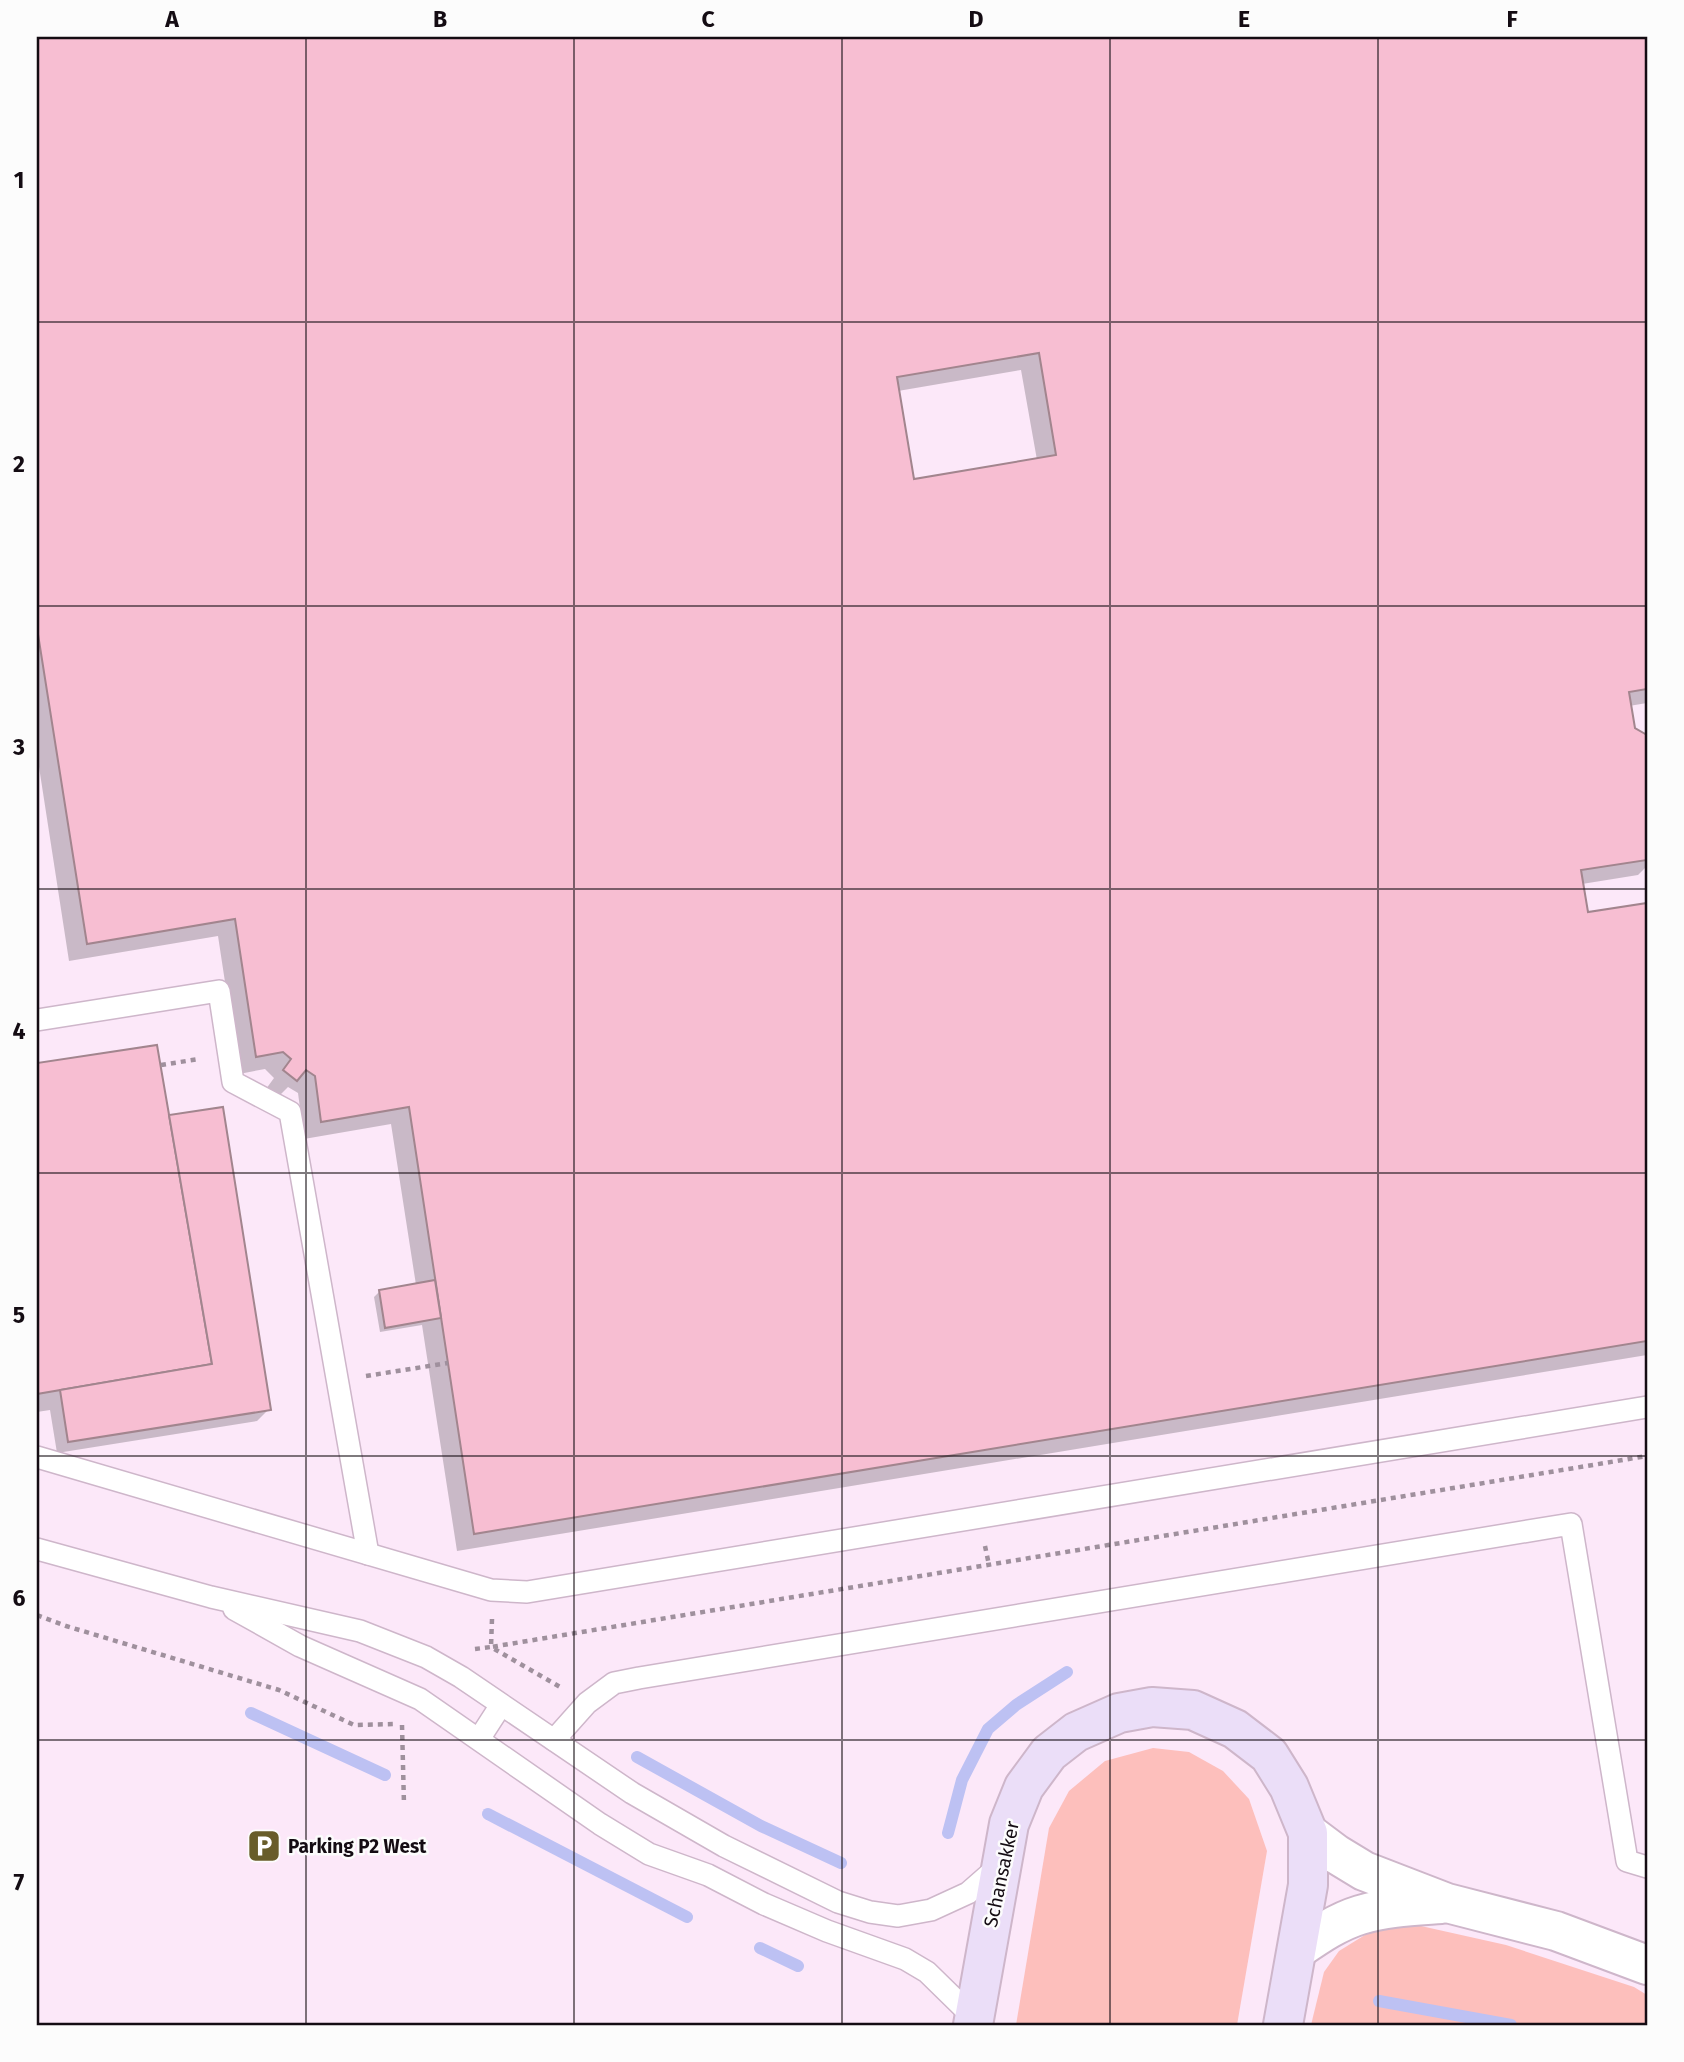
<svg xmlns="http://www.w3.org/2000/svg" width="1684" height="2062" font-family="'Fira Sans',sans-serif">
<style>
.green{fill:#fdbfbc}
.shadow{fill:#0003;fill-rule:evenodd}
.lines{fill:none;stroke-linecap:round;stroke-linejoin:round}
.stream{stroke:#bdc1f3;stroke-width:12}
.building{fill:#f7bed2;stroke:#a2858e;stroke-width:2;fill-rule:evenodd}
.lane-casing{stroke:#ceb6ca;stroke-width:24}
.street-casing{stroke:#ceb6ca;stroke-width:42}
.secondary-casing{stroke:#ceb6ca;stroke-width:42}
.path{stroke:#9f909d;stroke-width:4.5;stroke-dasharray:5 5;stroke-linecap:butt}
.lane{stroke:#fff;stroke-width:21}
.street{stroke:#fff;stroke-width:38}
.secondary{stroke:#ebdef8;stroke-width:38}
.grid{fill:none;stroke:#140c13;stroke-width:2;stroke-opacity:0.55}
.labels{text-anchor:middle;stroke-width:5;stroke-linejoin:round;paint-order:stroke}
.poi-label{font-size:19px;font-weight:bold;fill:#140c13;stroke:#fcfcfc;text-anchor:start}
.street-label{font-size:19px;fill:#140c13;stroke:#fcfcfc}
.neatline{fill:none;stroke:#140c13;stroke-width:2.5}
.grid-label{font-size:23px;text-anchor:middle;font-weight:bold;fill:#140c13}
</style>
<rect width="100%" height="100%" fill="#fce8f9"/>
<!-- green -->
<g class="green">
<path d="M1153 1748 1189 1752 1223 1771 1249 1799 1267 1851 1237 2025H1016L1049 1828 1069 1791 1105 1761Z"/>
<path d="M1412 1924 1506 1945 1634 1987 1647 1995V2025H1311L1324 1972 1339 1951 1373 1930Z"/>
</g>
<!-- shadow -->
<g class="shadow">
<path d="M37 37H1647V703L1629 706 1633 729 1647 737V866L1638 875 1582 884 1586 914 1647 904V1355L457 1551 422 1325 380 1332 374 1297 379 1292 416 1285 391 1124 304 1139 298 1093 288 1087 278 1097 266 1089 274 1078 265 1069 239 1074 218 936 69 961 37 754ZM1021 370 1037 460 913 481 898 391Z"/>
<path d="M155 1047 168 1119 269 1409 257 1421 57 1453 50 1410 37 1412V1065Z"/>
</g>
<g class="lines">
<!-- stream -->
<g class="stream">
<path d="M251 1713 385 1775"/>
<path d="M637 1757 761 1826 841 1863"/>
<path d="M488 1814 687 1917"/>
<path d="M948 1833 962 1780 988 1729 1016 1705 1067 1672"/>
<path d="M760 1948 798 1966"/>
<path d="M1379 2001 1511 2025"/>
</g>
</g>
<!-- building -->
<g class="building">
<path d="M37 37H1647V689L1629 692 1635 728 1647 735V860L1581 870 1588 912 1647 903V1341L474 1534 409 1107 321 1122 315 1076 306 1070 297 1081 283 1070 291 1059 283 1052 256 1057 235 919 87 944 37 628ZM1039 353 1056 455 914 479 897 377Z"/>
<path d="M157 1045 212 1364 37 1394V1063Z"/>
<path d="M223 1107 271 1410 68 1442 60 1390 212 1364 169 1115Z"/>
<path d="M435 1280 441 1318 385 1328 379 1290Z"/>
</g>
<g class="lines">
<defs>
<g id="lane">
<path d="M37 1020 219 991 233 1082 290 1112 368 1554"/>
<path d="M37 1457 491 1590 527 1592 1647 1407"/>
<path d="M37 1549 211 1597 360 1631 426 1657 461 1677 632 1793 724 1846 838 1902 870 1912 898 1916 931 1910 968 1893 1000 1865"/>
<path d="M234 1609 300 1646 420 1699 600 1824 649 1854 708 1875 764 1904 827 1931 905 1959 927 1972 974 2018"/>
<path d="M479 1739 501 1705"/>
<path d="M554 1740 587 1703 614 1683 639 1678 1571 1524 1627 1861 1647 1867"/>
</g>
<g id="street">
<path d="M1308 1833 1336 1854 1364 1871 1447 1903 1556 1931 1647 1965"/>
<path d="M1298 1949C1317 1936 1337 1922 1360 1915 1386 1907 1414 1906 1441 1904"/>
</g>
<path id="secondary" d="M973 2025 1009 1824 1024 1787 1049 1753 1076 1732 1119 1713 1152 1707 1193 1710 1235 1729 1269 1755 1289 1787 1308 1833V1885L1283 2025"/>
</defs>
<!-- lane casing -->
<use href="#lane" class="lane-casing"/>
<!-- street casing -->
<use href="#street" class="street-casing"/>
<!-- secondary casing -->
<use href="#secondary" class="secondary-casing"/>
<!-- path -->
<g class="path">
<path d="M161 1065 199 1059"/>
<path d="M366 1376 448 1363"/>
<path d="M985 1546 989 1565"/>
<path d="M37 1615 66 1626 279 1690 354 1725 395 1724"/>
<path d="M492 1619 491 1647 1647 1456"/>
<path d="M475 1649 491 1647 560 1687"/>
<path d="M402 1725 404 1805"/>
</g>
<!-- lane -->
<use href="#lane" class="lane"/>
<!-- street -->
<use href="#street" class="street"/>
<!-- secondary -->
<use href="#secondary" class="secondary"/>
</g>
<!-- grid -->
<path class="grid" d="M306 37V2025M574 37V2025M842 37V2025M1110 37V2025M1378 37V2025M37 322H1647M37 606H1647M37 889H1647M37 1173H1647M37 1456H1647M37 1740H1647"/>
<!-- icons -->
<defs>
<symbol id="parking-square" viewBox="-11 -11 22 22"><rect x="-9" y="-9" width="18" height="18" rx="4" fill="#685d2a" stroke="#fcfcfc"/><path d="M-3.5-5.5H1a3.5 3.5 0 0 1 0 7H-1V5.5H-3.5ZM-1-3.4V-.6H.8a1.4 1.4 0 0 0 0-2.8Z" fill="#fff"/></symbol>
</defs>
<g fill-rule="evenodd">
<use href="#parking-square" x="245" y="1827" width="38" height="38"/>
</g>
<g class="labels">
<!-- poi labels -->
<g class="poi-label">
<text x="288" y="1853">Parking P2 West</text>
</g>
<!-- street labels -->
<g class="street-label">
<text transform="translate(1001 1874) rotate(-78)" y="7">Schansakker</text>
</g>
</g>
<!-- border -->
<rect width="1684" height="2062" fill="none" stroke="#fcfcfc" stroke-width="77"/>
<rect x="38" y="38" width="1608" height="1986" class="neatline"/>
<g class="grid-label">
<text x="172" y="27">A</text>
<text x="440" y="27">B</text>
<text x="708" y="27">C</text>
<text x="976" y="27">D</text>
<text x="1244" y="27">E</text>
<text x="1512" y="27">F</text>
<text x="19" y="188">1</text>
<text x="19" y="472">2</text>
<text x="19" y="755">3</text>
<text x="19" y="1039">4</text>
<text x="19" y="1323">5</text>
<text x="19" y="1606">6</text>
<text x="19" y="1890">7</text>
</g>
</svg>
